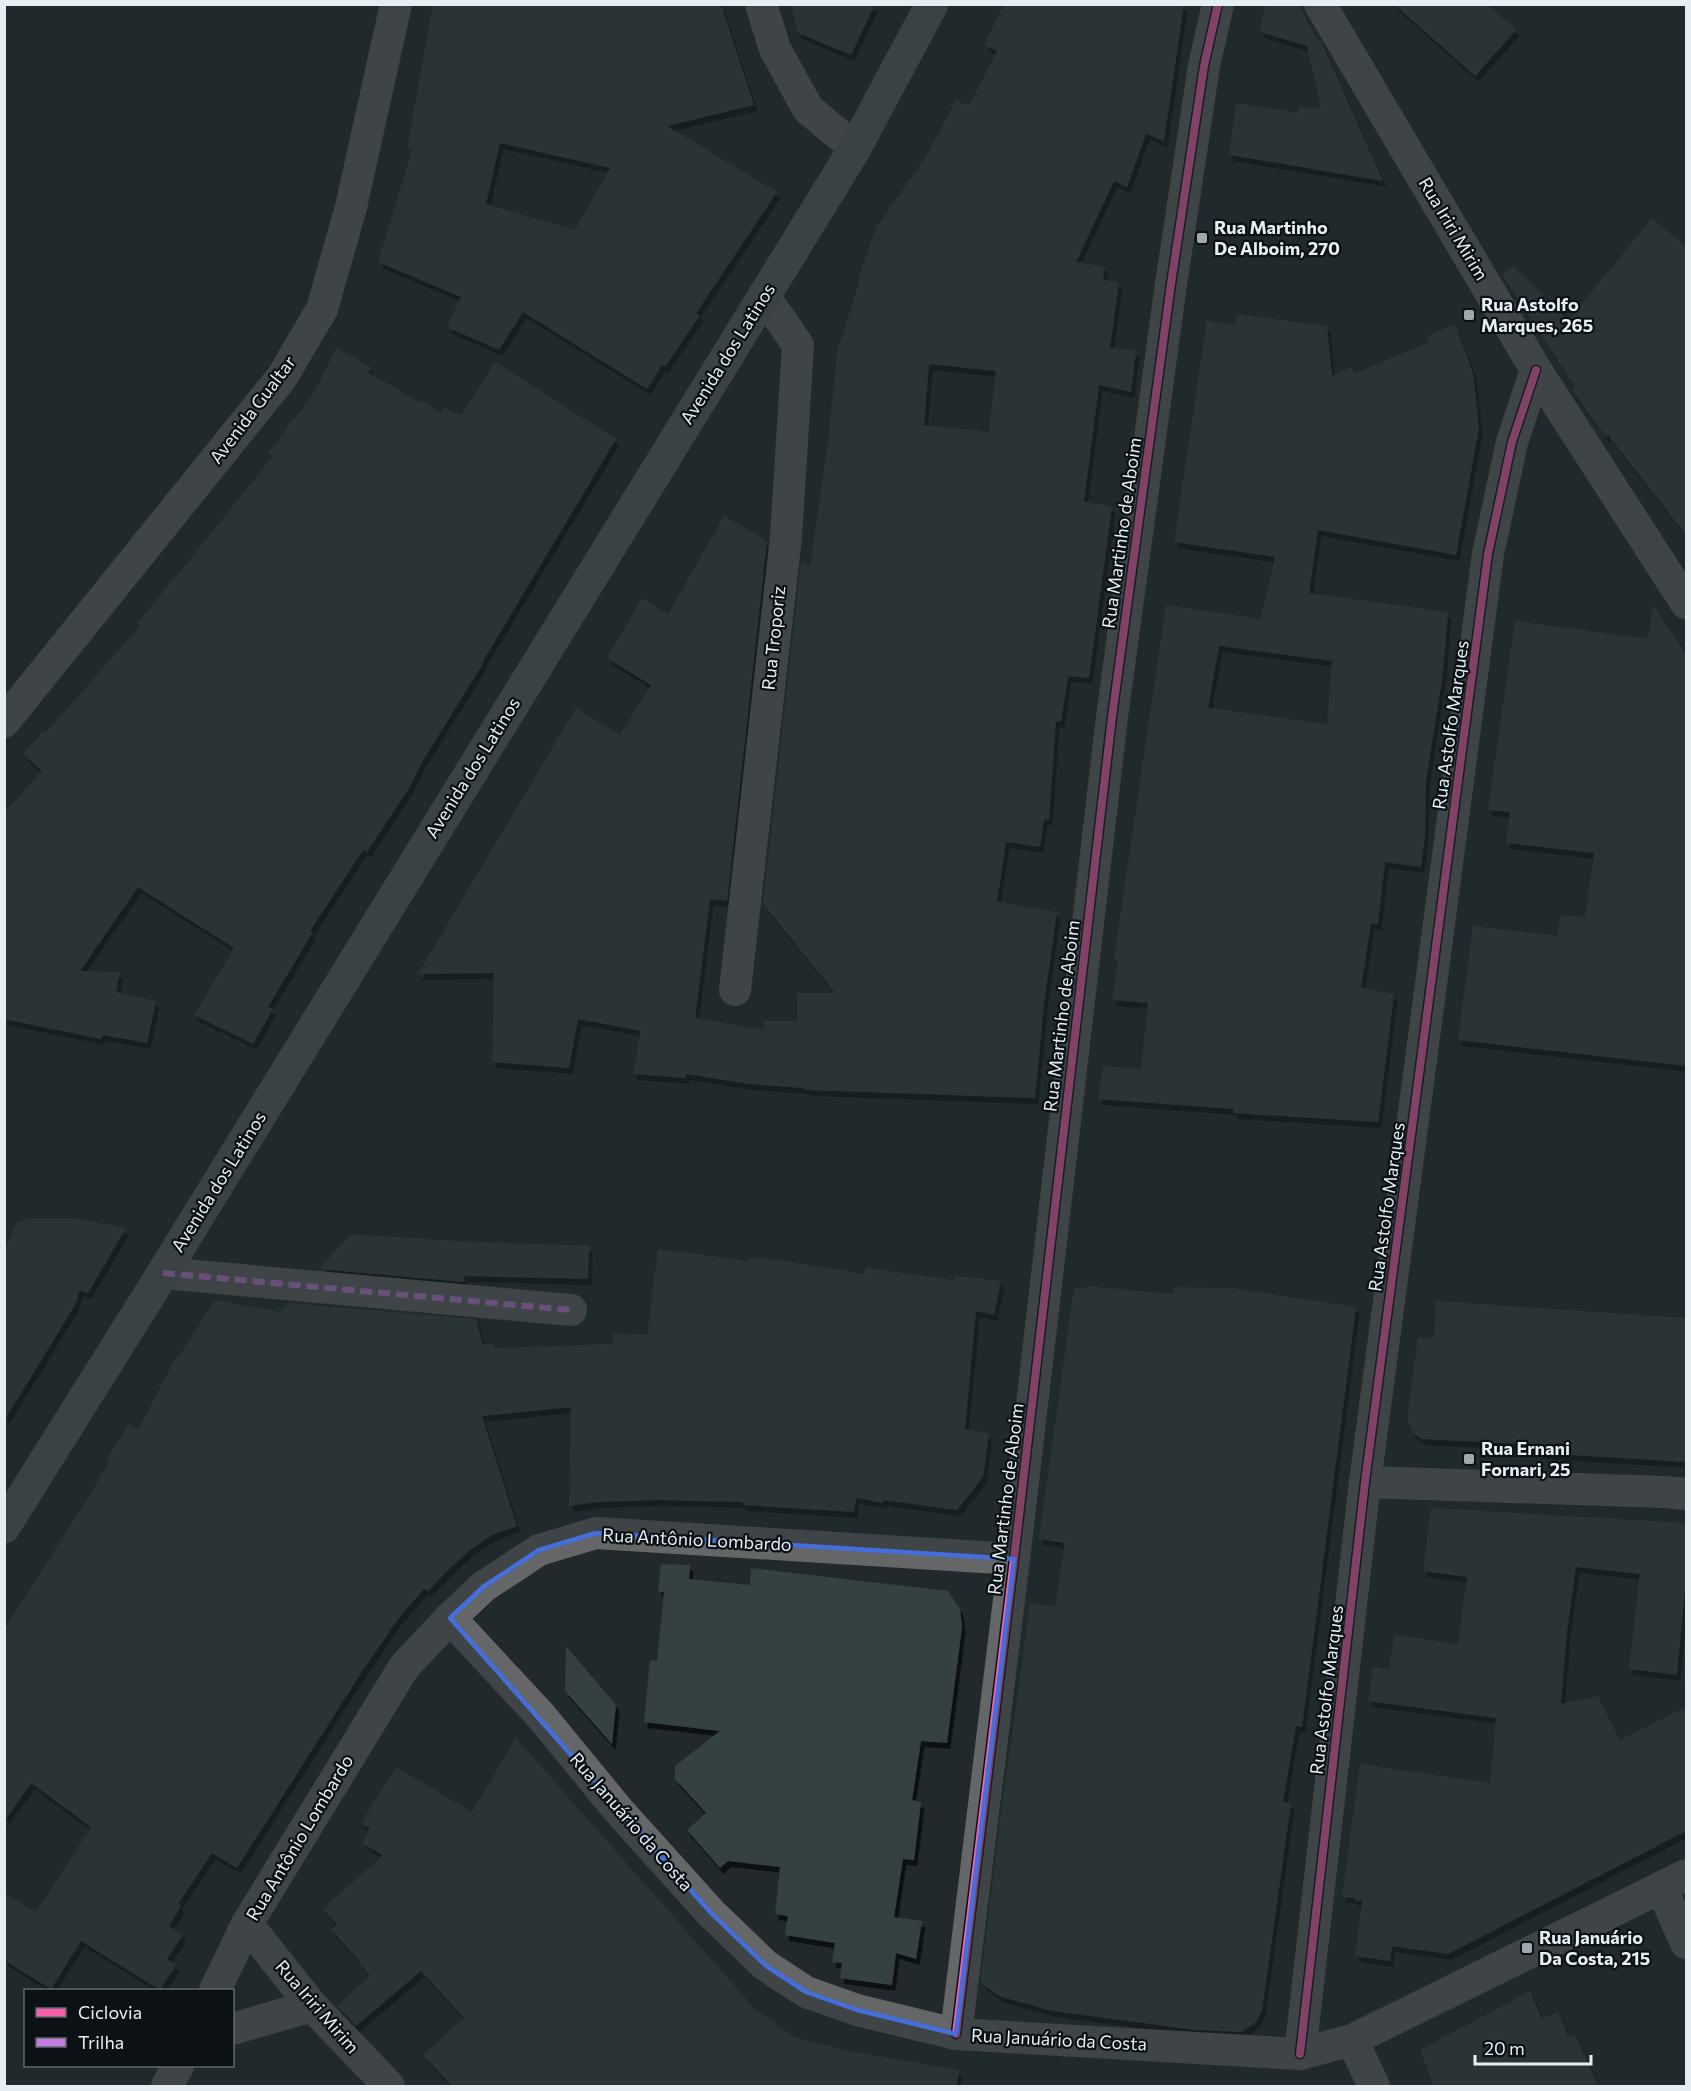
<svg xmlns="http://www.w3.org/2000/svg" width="1691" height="2091" font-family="Commissioner,sans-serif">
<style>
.building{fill:#354043;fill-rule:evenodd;filter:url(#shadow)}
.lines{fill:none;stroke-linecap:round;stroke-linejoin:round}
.street{stroke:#646668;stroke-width:32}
.secondary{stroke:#5c6062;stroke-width:33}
.quiet{stroke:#c07fdc;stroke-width:6;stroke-dasharray:12 6;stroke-linecap:butt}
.cycleway-casing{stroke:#0b1115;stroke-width:11}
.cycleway{stroke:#f560ab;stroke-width:8}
.marked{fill:none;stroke:#456edd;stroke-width:4.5;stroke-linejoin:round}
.poi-dot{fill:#a0a9ad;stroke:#0b1115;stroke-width:2}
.labels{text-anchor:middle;stroke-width:4.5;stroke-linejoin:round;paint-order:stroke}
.poi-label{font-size:18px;font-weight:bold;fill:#e5eef3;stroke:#0b1115;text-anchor:start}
.street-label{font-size:18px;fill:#e5eef3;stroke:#0b1115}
</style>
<defs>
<filter id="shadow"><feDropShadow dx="3.5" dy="6" stdDeviation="0" flood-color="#0009"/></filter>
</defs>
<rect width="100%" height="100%" fill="#21292c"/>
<!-- building -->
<g class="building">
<path d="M433 4H721L754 105 667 126 777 192 696 313 700 315 665 367 662 365 647 389 523 312 499 350 447 327 461 297 378 262 412 150 407 149ZM500 143 610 168 575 230 486 204Z"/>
<path d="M791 4H875L851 55 798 33Z"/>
<path d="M1004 4H1184L1164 141 1146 134 1127 187 1114 181 1076 262 1105 267 1103 280 1119 282 1110 348 1136 351 1131 392 1099 385 1084 502 1112 506 1089 678 1068 676 1061 722 1056 721 1049 820 1044 819 1040 847 1006 842 997 902 1057 912 1044 1004 1035 1098 809 1090 803 1088 749 1084 686 1074V1078L633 1074 641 1031 578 1019 569 1068 492 1062 494 973 418 974 576 708 620 735 651 685 607 658 642 598 668 614 724 516 767 541 727 901 710 899 695 1018 764 1030V1021H797V993H835L763 904 801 561 810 566 828 441 837 353 860 279 858 278 878 223H880L928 153 956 100 969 106 997 51 984 45ZM929 364 996 371 989 432 924 425Z"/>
<path d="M1265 4H1299L1317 40 1321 41 1383 181 1229 155 1236 103 1298 113 1299 106 1321 109 1307 46 1260 32Z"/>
<path d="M1394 4H1487L1516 30 1475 76Z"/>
<path d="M1652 218 1686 247V535L1608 435 1606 437 1572 390 1575 387 1502 275 1513 266 1568 321Z"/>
<path d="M1237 314 1327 326 1332 376 1352 367 1354 374 1429 342 1427 336 1455 324 1473 373 1479 428 1456 555 1318 530 1309 593 1448 612 1443 673 1426 781 1425 835 1421 867 1385 862 1378 924 1371 923 1361 988 1394 994 1378 1122 1233 1113 1234 1109 1098 1099 1103 1066 1141 1069 1148 1003 1112 1000 1118 960 1114 959 1166 605 1261 619 1275 557 1174 542 1207 320 1235 326ZM1219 646 1332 661 1327 724 1208 708Z"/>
<path d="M336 348 371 367 368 372 419 402 420 400 441 413 444 407 461 416 495 362 616 439 483 661 484 662 422 762 409 788 367 852 363 850 310 931 313 932 268 1007 273 1009 253 1044 194 1015 234 948 138 887 80 971 120 972 116 992 156 1001 147 1043 102 1035 101 1039 4 1019V813L42 771 23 754 43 732 45 734 140 626 137 623 192 557 273 456 268 453 316 390Z"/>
<path d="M1653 605 1686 654V1066L1458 1040 1473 926 1558 936 1560 915 1585 917 1594 853 1506 843 1510 812 1488 810 1515 621 1648 639Z"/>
<path d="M31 1218H73L126 1228 88 1293 80 1290 75 1305 4 1421V1252L17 1222Z"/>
<path d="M351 1234 456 1241 589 1246 588 1279 464 1276 465 1282 319 1269Z"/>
<path d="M658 1249 748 1261V1257L771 1259 865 1274 866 1268 954 1280 955 1276 1001 1281 994 1315 976 1311 965 1429 989 1433 983 1477 957 1510 883 1500V1503L856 1498 854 1512 743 1505V1502L657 1500 598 1502 569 1506 571 1407 482 1416 517 1526 492 1535 469 1551 446 1572 428 1591 424 1589 398 1619 361 1673 237 1868 212 1853 178 1904 181 1906 169 1926 183 1935 167 1959 176 1965 160 1990 81 1941 51 1989 4 1960V1893L36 1912 91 1827 31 1783 4 1822V1630L86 1501 110 1461 107 1459 129 1424 138 1430 175 1359 183 1350 215 1300 281 1312 290 1303 476 1319 483 1345 493 1344 494 1348 612 1344 613 1334 647 1335Z"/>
<path d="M1086 1286 1173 1294 1174 1287 1231 1288 1356 1307 1302 1727 1296 1726 1283 1802 1291 1803 1262 2010 1256 2022 1242 2032 1197 2030 1052 2011 999 1996 983 1984 981 1976 1000 1821 1030 1604 1055 1607 1065 1543 1039 1539 1074 1288 1086 1289Z"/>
<path d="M1436 1301 1686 1318V1462L1539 1453 1540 1445 1422 1439 1413 1433 1407 1419 1418 1337 1434 1338Z"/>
<path d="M1431 1508 1686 1523V1578L1677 1675 1629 1669 1640 1574 1576 1567 1567 1631 1561 1704 1598 1696 1620 1740 1686 1707V1831L1448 1954 1392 1946 1390 1961 1355 1956 1362 1901 1354 1900 1355 1898 1342 1897 1360 1764 1490 1783 1496 1718 1368 1701 1373 1667 1389 1669 1394 1635 1458 1644 1467 1577 1423 1571Z"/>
<path d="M661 1564 690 1565 689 1579 750 1585 751 1568 948 1591 960 1609 962 1627 947 1743 921 1741 912 1800 921 1802 914 1860 903 1859 894 1917 922 1921 916 1959 896 1953 892 1985 840 1978 842 1963 832 1962 835 1943 785 1935 788 1916 775 1914 780 1867 728 1861 720 1868 687 1830 706 1813 675 1779V1766L720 1731 644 1722 650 1660 657 1661 664 1592H658Z"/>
<path d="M566 1646 616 1705 612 1744 565 1691Z"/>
<path d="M516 1738 754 2008 794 2037 849 2051 959 2070 957 2086H452L423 2055 464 2018 421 1971 356 2026 337 2006 370 1976 358 1962 360 1961 331 1930 337 1925 323 1909 383 1855 362 1843 370 1828 361 1823 396 1767 472 1812Z"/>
<path d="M1530 1991 1542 2019 1558 2012 1568 2036 1575 2034 1598 2086H1434L1420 2050Z"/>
</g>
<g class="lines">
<!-- street -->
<g class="street">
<path d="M761 4 775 49 808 109 855 148"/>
<path d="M1320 4 1536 370 1686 603"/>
<path d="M4 722 282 377 322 309 351 207 396 4"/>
<path d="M735 990 786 537 798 345 764 296"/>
<path d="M163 1273 571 1310"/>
<path d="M1365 1482 1665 1492 1686 1494"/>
<path d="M450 1618 541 1716 619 1811 711 1913 765 1965 806 1992 857 2010 956 2034 1300 2054 1352 2040 1686 1875"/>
<path d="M1662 1889 1686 1943"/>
<path d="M247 1924 312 2006 389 2086"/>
<path d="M215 1990 247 1924 404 1667 450 1618 483 1587 539 1550 596 1533 1014 1559"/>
<path d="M232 2029 312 2006"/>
<path d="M956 2034 1014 1559 1112 717 1171 284 1204 66 1218 4"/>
<path d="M1352 2040 1374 2086"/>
<path d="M1300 2054 1365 1482 1488 554 1512 442 1536 370"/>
<path d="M167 2086 178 2066"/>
</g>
<!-- secondary -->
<path class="secondary" d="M4 1527 163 1273 830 189 855 148 932 4"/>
<!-- quiet -->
<path class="quiet" d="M163 1273 571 1310"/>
<defs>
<g id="cycleway">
<path d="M956 2034 1014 1559 1112 717 1171 284 1204 66 1218 4"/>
<path d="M1300 2054 1365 1482 1488 554 1512 442 1536 370"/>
</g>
</defs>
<!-- cycleway casing -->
<use href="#cycleway" class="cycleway-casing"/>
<!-- cycleway -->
<use href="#cycleway" class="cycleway"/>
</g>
<!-- marked area -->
<path d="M0 0H1691V2091H0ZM596 1533 1014 1559 956 2034 857 2010 806 1992 765 1965 711 1913 450 1618 483 1587 539 1550Z" fill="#21292c" fill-opacity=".55" fill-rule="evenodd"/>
<path class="marked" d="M596 1533 1014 1559 956 2034 857 2010 806 1992 765 1965 711 1913 450 1618 483 1587 539 1550Z"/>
<!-- markers -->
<g class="poi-dot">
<rect x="1196" y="232" width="12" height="12" rx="3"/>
<rect x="1463" y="309" width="12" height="12" rx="3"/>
<rect x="1463" y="1453" width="12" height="12" rx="3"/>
<rect x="1521" y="1942" width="12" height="12" rx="3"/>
</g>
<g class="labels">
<!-- poi labels -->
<g class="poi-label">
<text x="1214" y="234">Rua Martinho<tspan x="1214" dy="21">De Alboim, 270</tspan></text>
<text x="1481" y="311">Rua Astolfo<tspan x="1481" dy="21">Marques, 265</tspan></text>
<text x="1481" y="1455">Rua Ernani<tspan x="1481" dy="21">Fornari, 25</tspan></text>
<text x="1539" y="1944">Rua Januário<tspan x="1539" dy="21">Da Costa, 215</tspan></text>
</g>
<!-- street labels -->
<g class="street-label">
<text transform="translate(1453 229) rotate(59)" y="6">Rua Iriri Mirim</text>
<text transform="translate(728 354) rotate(-58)" y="6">Avenida dos Latinos</text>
<text transform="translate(253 410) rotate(-53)" y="6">Avenida Gualtar</text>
<text transform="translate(1122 533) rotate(-82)" y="6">Rua Martinho de Aboim</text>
<text transform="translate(774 638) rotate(-84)" y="6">Rua Troporiz</text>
<text transform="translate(1451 725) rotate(-82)" y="6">Rua Astolfo Marques</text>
<text transform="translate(473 768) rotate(-58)" y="6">Avenida dos Latinos</text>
<text transform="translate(1062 1016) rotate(-83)" y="6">Rua Martinho de Aboim</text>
<text transform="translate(219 1182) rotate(-58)" y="6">Avenida dos Latinos</text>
<text transform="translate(1387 1207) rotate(-82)" y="6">Rua Astolfo Marques</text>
<text transform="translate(1006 1499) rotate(-83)" y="6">Rua Martinho de Aboim</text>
<text transform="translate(697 1540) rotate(3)" y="6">Rua Antônio Lombardo</text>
<text transform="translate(1327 1690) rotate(-83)" y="6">Rua Astolfo Marques</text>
<text transform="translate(631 1822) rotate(49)" y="6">Rua Januário da Costa</text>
<text transform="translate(300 1838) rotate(-59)" y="6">Rua Antônio Lombardo</text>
<text transform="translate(317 2007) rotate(49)" y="6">Rua Iriri Mirim</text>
<text transform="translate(1059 2040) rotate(3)" y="6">Rua Januário da Costa</text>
</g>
</g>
<!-- border -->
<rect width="1691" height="2091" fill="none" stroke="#e5eef3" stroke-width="12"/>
<!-- legend -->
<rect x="24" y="1989" width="210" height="78" fill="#0b1115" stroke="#62696e" stroke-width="1.5"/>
<rect x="36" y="2008" width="30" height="9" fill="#f560ab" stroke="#62696e" stroke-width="1.5"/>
<text x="78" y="2019" font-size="18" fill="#e5eef3">Ciclovia</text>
<rect x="36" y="2038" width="30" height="9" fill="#c07fdc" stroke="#62696e" stroke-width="1.5"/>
<text x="78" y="2049" font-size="18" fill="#e5eef3">Trilha</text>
<!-- scale -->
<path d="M1475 2055v9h116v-9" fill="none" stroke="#e5eef3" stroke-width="3"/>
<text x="1484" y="2055" font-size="18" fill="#e5eef3" stroke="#0b1115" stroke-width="4.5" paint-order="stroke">20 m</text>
</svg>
